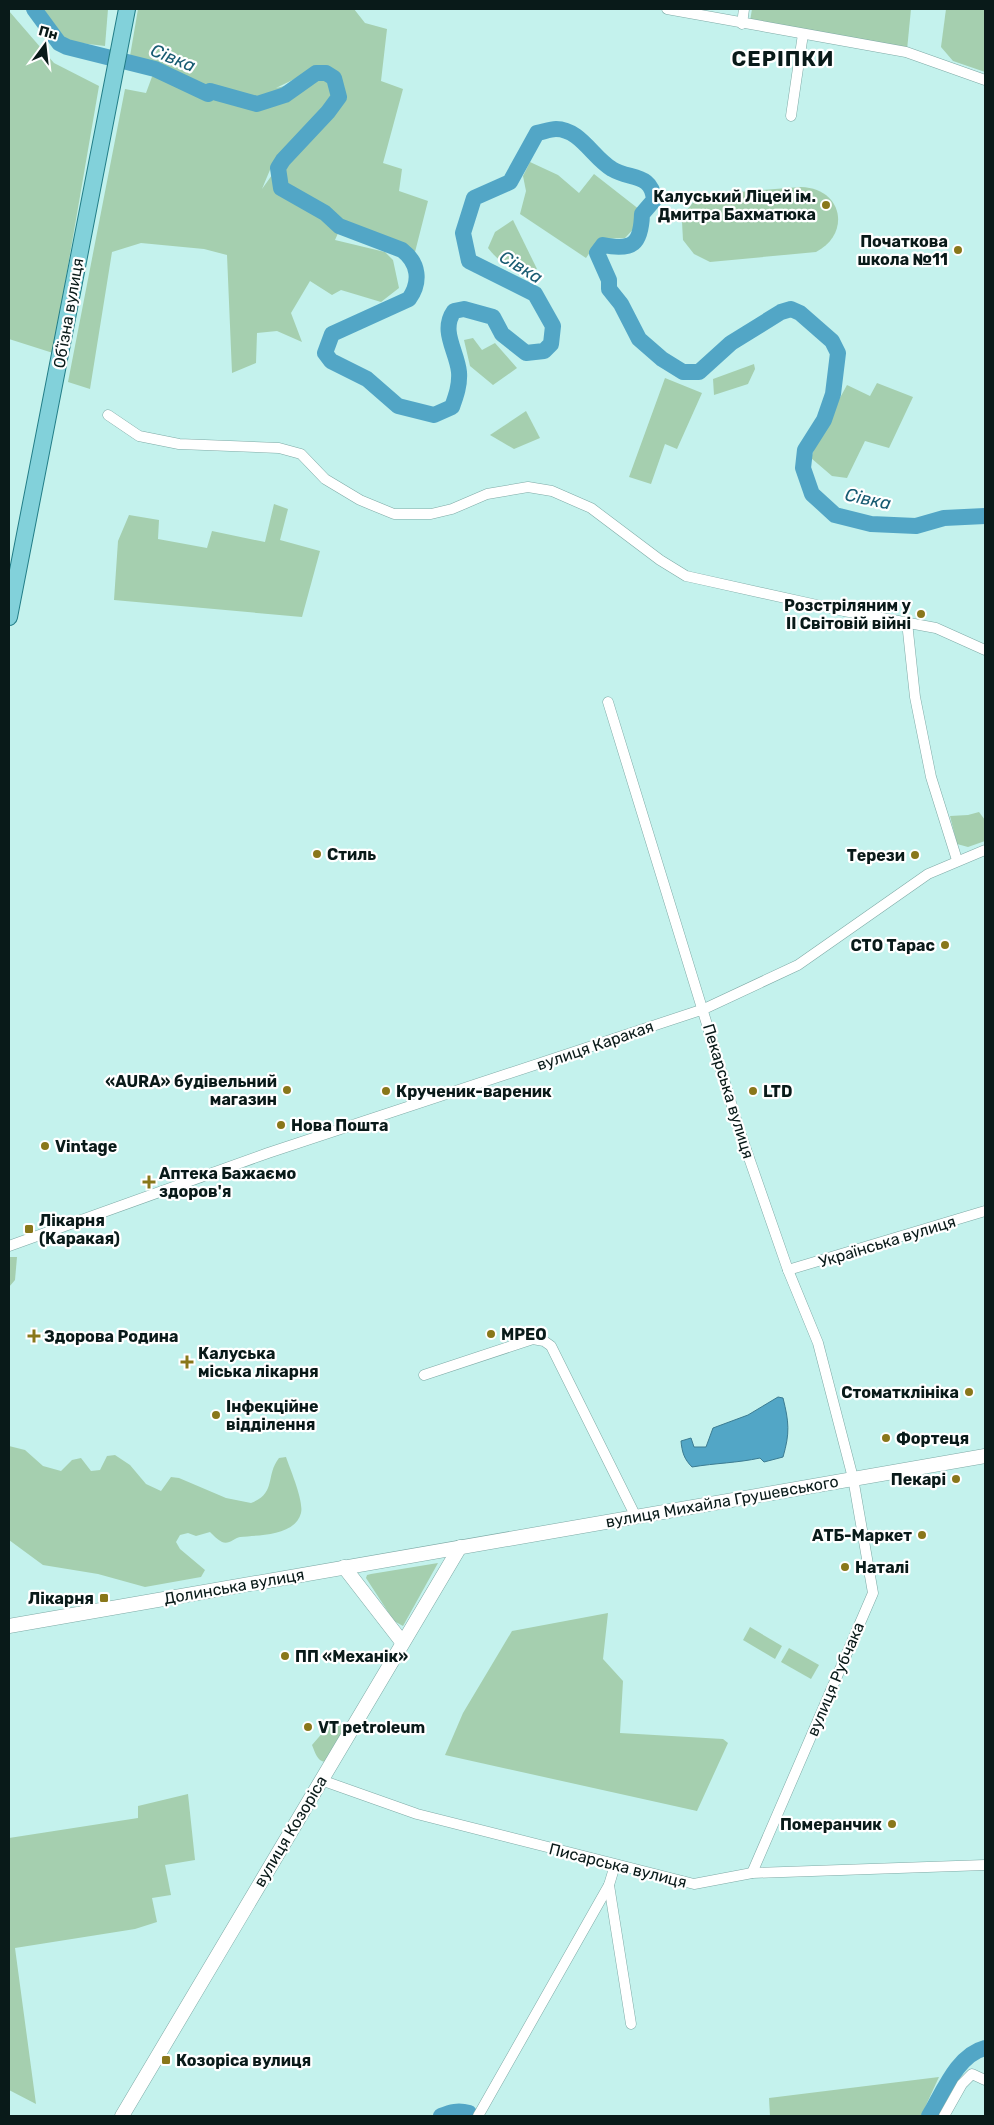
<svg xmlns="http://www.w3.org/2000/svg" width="994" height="2125" font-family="Rubik,sans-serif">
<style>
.green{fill:#a5cfaf}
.water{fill:#52a6c6;stroke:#3c7c92}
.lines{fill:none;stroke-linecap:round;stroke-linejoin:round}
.river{stroke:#52a6c6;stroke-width:16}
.street-casing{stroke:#7eaaa6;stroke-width:11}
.secondary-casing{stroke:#7eaaa6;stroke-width:15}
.primary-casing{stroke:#227d87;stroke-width:18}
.street{stroke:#fff;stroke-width:10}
.secondary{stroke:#fff;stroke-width:14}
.primary{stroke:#82d1da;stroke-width:16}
.poi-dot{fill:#89771a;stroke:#fff;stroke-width:2}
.labels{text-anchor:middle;stroke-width:4.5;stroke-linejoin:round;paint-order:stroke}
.poi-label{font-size:16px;font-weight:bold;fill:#091a19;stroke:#fff;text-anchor:start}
.street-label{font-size:16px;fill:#091a19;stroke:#fff}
.water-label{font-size:18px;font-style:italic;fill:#185b72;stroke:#fff}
.district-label{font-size:21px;font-weight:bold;letter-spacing:1px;fill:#091a19;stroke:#fff}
</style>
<rect width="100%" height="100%" fill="#c4f2ed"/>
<!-- green -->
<g class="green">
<path d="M43 9H108L105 46 71 42 64 37Z"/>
<path d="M138 9H354L365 23 387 29 381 81 403 89 383 163 402 169 399 191 428 201 415 252 343 223 327 210 285 186V168L342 101 340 76 315 69 276 88 316 79 329 81 334 95 272 165 262 189 272 175 277 188 323 216 339 231 335 240 385 252 393 260 399 288 381 302 341 290 332 295 310 281 291 313 302 342 277 331 257 333 256 363 232 373 227 255 204 249 141 243 112 252 90 389 68 382 125 89 146 93 153 74 190 91 194 83 157 65 130 56Z"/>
<path d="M752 9H911L907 50 750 21Z"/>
<path d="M946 9H985V72L953 61 941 47Z"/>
<path d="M9 11 54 63 99 86 53 353 9 339Z"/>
<path d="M530 162 558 175 579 193 594 174 640 210 637 225 625 238 599 239 586 258 520 214 526 191 523 176Z"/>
<path d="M801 187C842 188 852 233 816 252L710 262 694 254 683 240 682 222 684 214 695 200 712 194Z"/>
<path d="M513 220 537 269C514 270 502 266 488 248L495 232Z"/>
<path d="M473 338 482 350 495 343 517 368 493 385 470 366 464 340Z"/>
<path d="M754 364 755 369 748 384 714 395 713 379Z"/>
<path d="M665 378 702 393 677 449 665 444 651 484 629 477Z"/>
<path d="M877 383 913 397 889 448 865 441 847 478 832 476 811 458 818 438 847 385 870 396Z"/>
<path d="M526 411 540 438 514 449 490 435Z"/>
<path d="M274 504 288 509 280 540 320 551 302 617 114 600 118 541 129 515 159 520 158 539 207 548 212 531 265 542Z"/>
<path d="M979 812 985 820V841L968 847 957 844 950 816 968 815Z"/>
<path d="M9 1257H17L15 1280 9 1287Z"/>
<path d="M9 1446 25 1450 43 1466 61 1471 72 1460 81 1458 91 1471 100 1470 107 1456 115 1455 130 1465 146 1484 161 1491 171 1477 179 1478 226 1498 251 1503C277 1493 265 1476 279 1458L286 1457C290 1469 304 1501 301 1513 295 1536 259 1535 240 1537 234 1538 229 1545 222 1542 218 1540 213 1535 210 1532L196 1536 188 1533 180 1535 176 1542 180 1549 205 1570 201 1577 145 1587 98 1574 43 1565 9 1540Z"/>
<path d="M438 1563 403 1626 394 1621 366 1578 367 1575 371 1574Z"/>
<path d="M608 1613 603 1659 623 1681 620 1733 723 1739 728 1743 697 1811 445 1755 463 1713 512 1631Z"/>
<path d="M750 1627 782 1646 775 1659 743 1640Z"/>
<path d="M789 1648 819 1665 811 1679 781 1662Z"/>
<path d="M340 1722 345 1729 325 1762C317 1761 315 1752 312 1745L331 1723Z"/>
<path d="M188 1794 195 1860 165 1865 171 1895 152 1898 157 1922 135 1929 15 1948 36 2104 9 2090V1838L138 1818V1806Z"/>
<path d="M939 2077 921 2116H770L769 2098Z"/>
</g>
<!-- water -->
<path class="water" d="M778 1397 783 1398C789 1422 790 1433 783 1457L764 1462 760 1458C737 1463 716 1463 692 1467 684 1459 682 1452 681 1441L691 1438 694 1447H706L713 1428 748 1415Z"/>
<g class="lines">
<!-- river -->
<g class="river">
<path d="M34 9 59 43 67 47 155 69 208 94 210 91 257 104 285 95 316 73H326L334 78 339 97 328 112 283 160 278 168 281 188 325 213 339 226 402 250C419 263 421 282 409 299L332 334 325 353 331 361 367 379 398 406 434 415 452 407C456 396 460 385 459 372 457 351 440 331 454 311L464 309 493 317 502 334 526 353 544 351 551 344 553 326 535 294 469 261 463 233 474 198 510 182 537 133C543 132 550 129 556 129 580 129 593 158 612 169 630 180 652 173 654 200L642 214C641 244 633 251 603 245L597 253 609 280V289L621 304 639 339 662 359 683 372H699L731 343 781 312 791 309 800 313 832 341 838 353 833 394 824 420 805 450 803 468 812 494 835 515 871 524 916 526 944 518 985 516"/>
<path d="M441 2116C451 2112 458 2110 469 2113"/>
<path d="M929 2116C943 2093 957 2055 985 2048"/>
</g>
<defs>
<g id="street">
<path d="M667 9 906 52 985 80"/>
<path d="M742 24 744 9"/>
<path d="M791 116 803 34"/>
<path d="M108 415 139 436 179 444 279 448 301 454 325 479 360 500 394 514H431L452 509 487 494 528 487 552 491 591 508 660 560 686 576 844 611 936 628 985 650"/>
<path d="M907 622 915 697 931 777 957 860"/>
<path d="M608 702 740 1132 788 1270 818 1343 853 1478 873 1593 752 1873"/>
<path d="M9 1246 268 1153 704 1009 798 965 928 874 985 850"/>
<path d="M788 1270 985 1211"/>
<path d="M424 1375 533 1339 544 1341 551 1346 636 1517"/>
<path d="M321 1780 417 1814 694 1884 752 1873 985 1865"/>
<path d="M609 1885 631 2024"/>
<path d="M478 2116 609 1885 615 1865"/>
<path d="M944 2116 962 2084 972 2074 985 2080"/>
</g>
<g id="secondary">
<path d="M344 1567 402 1642"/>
<path d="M9 1626 985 1456"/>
<path d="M122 2116 460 1547"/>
</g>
<path id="primary" d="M9 617 127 9"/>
</defs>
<!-- street casing -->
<use href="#street" class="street-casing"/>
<!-- secondary casing -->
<use href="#secondary" class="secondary-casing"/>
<!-- primary casing -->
<use href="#primary" class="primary-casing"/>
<!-- street -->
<use href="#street" class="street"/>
<!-- secondary -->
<use href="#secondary" class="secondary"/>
<!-- primary -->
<use href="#primary" class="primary"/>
</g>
<!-- markers -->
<g class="poi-dot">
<circle cx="826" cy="205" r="5"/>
<circle cx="958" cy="250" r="5"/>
<circle cx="921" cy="614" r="5"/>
<circle cx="317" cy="854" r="5"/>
<circle cx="915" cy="855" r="5"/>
<circle cx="945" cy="945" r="5"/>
<circle cx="287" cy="1090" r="5"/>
<circle cx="386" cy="1091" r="5"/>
<circle cx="753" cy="1091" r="5"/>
<circle cx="281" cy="1125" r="5"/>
<circle cx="45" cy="1146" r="5"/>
<path d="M146.5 1174.5h5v5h5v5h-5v5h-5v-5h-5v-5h5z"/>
<rect x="24" y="1224" width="10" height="10" rx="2.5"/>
<circle cx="491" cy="1334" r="5"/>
<path d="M31.5 1328.5h5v5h5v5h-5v5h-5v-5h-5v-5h5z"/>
<path d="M184.5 1354.5h5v5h5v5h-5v5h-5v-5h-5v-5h5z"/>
<circle cx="969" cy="1392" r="5"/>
<circle cx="216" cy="1415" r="5"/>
<circle cx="886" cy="1438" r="5"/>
<circle cx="956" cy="1479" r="5"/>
<circle cx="922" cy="1535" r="5"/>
<circle cx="845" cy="1567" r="5"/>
<rect x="99" y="1593" width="10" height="10" rx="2.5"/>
<circle cx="285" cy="1656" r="5"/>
<circle cx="308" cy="1727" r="5"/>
<circle cx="892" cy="1824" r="5"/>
<rect x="161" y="2055" width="10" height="10" rx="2.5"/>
</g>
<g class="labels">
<!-- poi labels -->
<g class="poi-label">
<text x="816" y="202" text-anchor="end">Калуський Ліцей ім.<tspan x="816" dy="18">Дмитра Бахматюка</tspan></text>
<text x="948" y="247" text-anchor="end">Початкова<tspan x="948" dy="18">школа №11</tspan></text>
<text x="911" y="611" text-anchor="end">Розстріляним у<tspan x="911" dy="18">II Світовій війні</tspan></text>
<text x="327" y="860">Стиль</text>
<text x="905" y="861" text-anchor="end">Терези</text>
<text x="935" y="951" text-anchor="end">СТО Тарас</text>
<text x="277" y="1087" text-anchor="end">«AURA» будівельний<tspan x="277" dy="18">магазин</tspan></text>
<text x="396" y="1097">Крученик-вареник</text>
<text x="763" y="1097">LTD</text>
<text x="291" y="1131">Нова Пошта</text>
<text x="55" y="1152">Vintage</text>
<text x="159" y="1179">Аптека Бажаємо<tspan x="159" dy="18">здоров'я</tspan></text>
<text x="39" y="1226">Лікарня<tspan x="39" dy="18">(Каракая)</tspan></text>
<text x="501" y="1340">МРЕО</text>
<text x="44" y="1342">Здорова Родина</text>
<text x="198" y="1359">Калуська<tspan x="198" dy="18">міська лікарня</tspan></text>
<text x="959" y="1398" text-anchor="end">Стоматклініка</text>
<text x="226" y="1412">Інфекційне<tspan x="226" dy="18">відділення</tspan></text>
<text x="896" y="1444">Фортеця</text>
<text x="946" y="1485" text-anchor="end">Пекарі</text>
<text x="912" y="1541" text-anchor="end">АТБ-Маркет</text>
<text x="855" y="1573">Наталі</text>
<text x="94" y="1604" text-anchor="end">Лікарня</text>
<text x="295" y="1662">ПП «Механік»</text>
<text x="318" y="1733">VT petroleum</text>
<text x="882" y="1830" text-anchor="end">Померанчик</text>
<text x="176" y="2066">Козоріса вулиця</text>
</g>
<!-- street labels -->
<g class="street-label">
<text transform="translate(68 313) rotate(-80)" y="6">Обʼїзна вулиця</text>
<text transform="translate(595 1045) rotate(-19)" y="6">вулиця Каракая</text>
<text transform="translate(729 1091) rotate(73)" y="6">Пекарська вулиця</text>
<text transform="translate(887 1241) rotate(-17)" y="6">Українська вулиця</text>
<text transform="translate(722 1501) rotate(-10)" y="6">вулиця Михайла Грушевського</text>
<text transform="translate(234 1586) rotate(-10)" y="6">Долинська вулиця</text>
<text transform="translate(835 1679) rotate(-67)" y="6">вулиця Рубчака</text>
<text transform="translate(290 1831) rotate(-59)" y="6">вулиця Козоріса</text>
<text transform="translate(618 1865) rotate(14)" y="6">Писарська вулиця</text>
</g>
<!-- water labels -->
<g class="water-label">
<text transform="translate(173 58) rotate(22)" y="6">Сівка</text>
<text transform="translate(521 267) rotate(31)" y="6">Сівка</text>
<text transform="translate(868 499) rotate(12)" y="6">Сівка</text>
</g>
<!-- district labels -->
<g class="district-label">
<text x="783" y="66">СЕРІПКИ</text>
</g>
</g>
<!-- border -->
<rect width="994" height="2125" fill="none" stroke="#091a19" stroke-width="20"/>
<!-- north arrow -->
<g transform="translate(45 45) rotate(15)" stroke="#ffffff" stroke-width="4" paint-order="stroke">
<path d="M0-4L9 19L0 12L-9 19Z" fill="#091a19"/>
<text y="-8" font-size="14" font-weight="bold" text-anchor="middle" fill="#091a19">Пн</text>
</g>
</svg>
